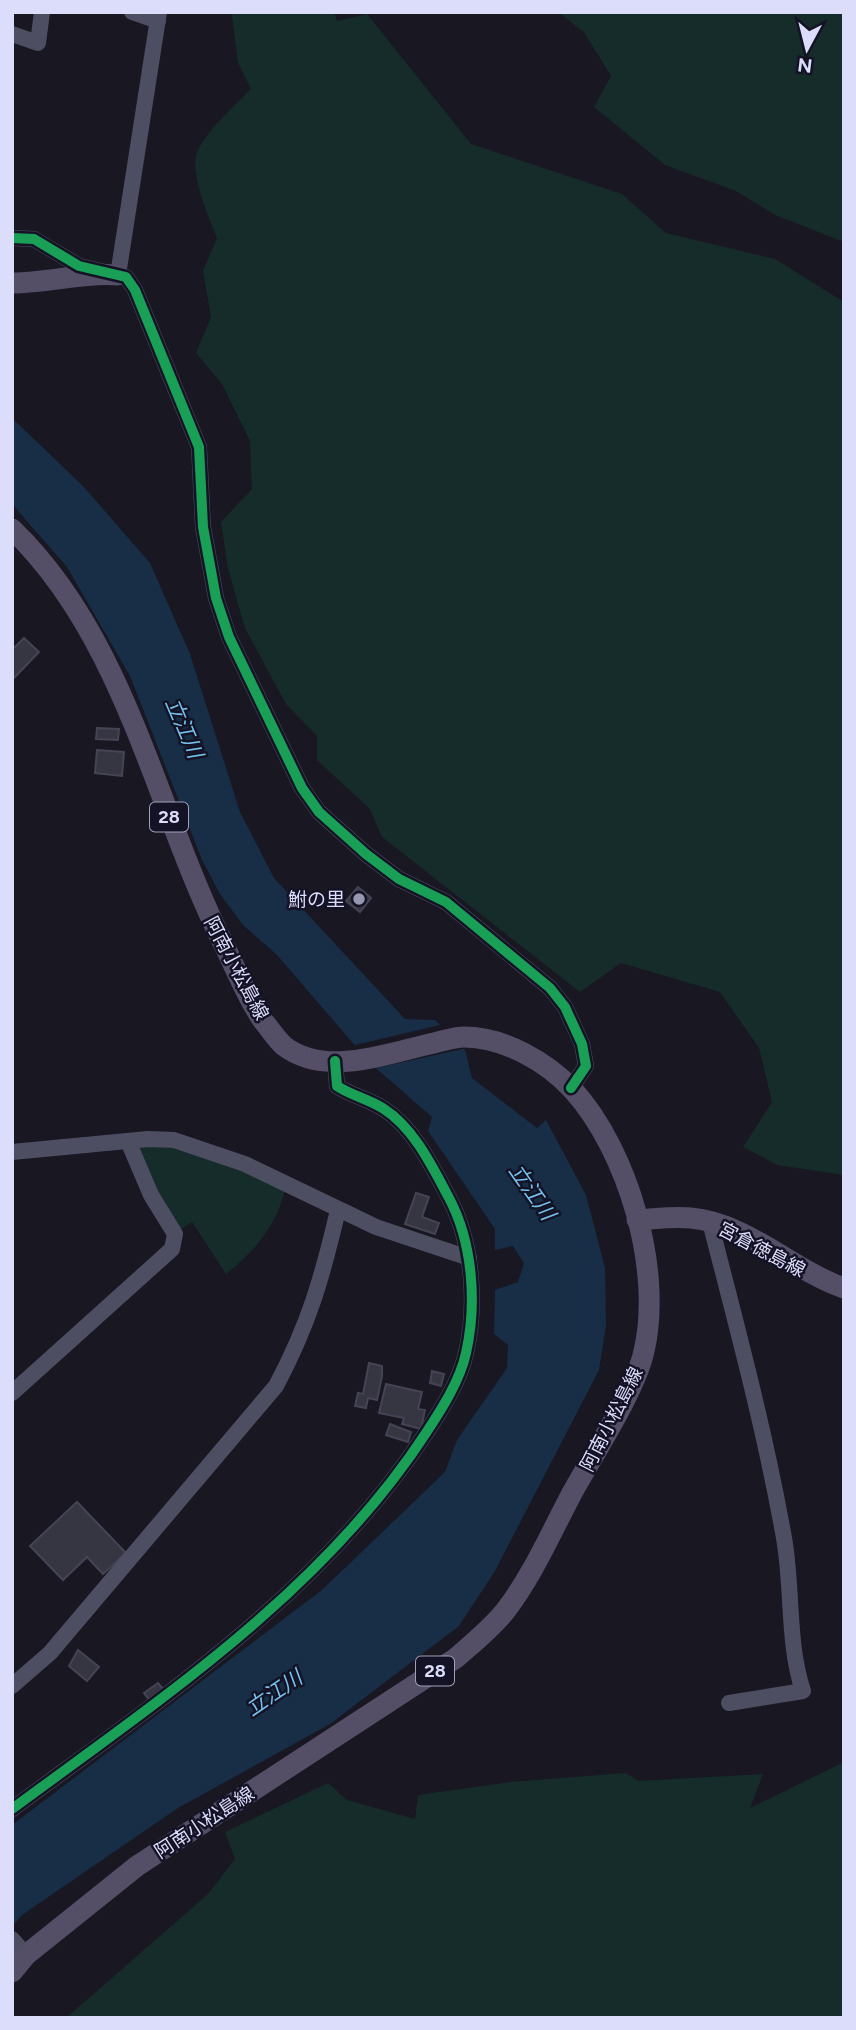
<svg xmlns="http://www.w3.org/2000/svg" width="856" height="2030" font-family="Figtree,'Noto Sans JP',sans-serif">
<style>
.green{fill:#162c2b}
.water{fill:#172e46}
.pier{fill:#181722}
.building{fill:#363643;stroke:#454354;stroke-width:2}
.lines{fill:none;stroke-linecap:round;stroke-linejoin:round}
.minor{stroke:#4d4e61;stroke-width:16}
.major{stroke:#544e66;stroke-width:21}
.cycleway-casing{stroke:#141326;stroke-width:15}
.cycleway{stroke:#1a9f57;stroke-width:10}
.poi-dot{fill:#9797af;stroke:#141326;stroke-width:2.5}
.labels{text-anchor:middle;stroke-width:5;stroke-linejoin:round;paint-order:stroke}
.shield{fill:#141326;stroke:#a0a0bb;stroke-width:2}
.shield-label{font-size:18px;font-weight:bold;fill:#dcdcfb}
.poi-label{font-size:19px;fill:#dcdcfb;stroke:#141326;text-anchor:end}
.street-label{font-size:19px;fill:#dcdcfb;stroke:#141326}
.water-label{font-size:21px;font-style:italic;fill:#76c2ef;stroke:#141326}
</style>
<rect width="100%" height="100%" fill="#181722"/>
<!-- green -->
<g class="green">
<path d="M235 12H334L337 21 367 14 471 144 622 194 666 233 775 259 844 302V1175L777 1165 743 1147 772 1102 759 1048 720 992 621 963 580 992 382 837 370 809 317 760V736L286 704 245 628 228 569 221 522 252 489 250 441 222 384 196 353 211 317 203 271 217 238C209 217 190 176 197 153 203 134 237 103 251 89L238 63 232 15Z"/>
<path d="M558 12H844V242L775 215 736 191 665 165 594 107 611 76 584 32Z"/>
<path d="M139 1146 184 1147 285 1189C278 1223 254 1253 226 1274L192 1222 180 1230 158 1195Z"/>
<path d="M844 1762V2018H66L208 1894 235 1859 225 1832 328 1783 347 1800 415 1819 418 1795 510 1782 626 1773 638 1781 763 1774 750 1808Z"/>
</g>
<!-- water -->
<path class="water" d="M12 418 84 487 150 563 190 654 240 812 274 878 405 1019 435 1020 465 1050 472 1078 537 1128 546 1120 586 1195 605 1268 606 1325 599 1370 495 1571 459 1626 330 1724 178 1808 22 1915 12 1927V1825L322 1590 445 1472 457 1440 507 1368 508 1345 494 1334 495 1290 518 1282 524 1263 513 1246 495 1250V1229L428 1131 432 1117 370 1063 277 955 243 925 220 894 202 860 130 676 67 567 12 504Z"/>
<!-- pier -->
<path class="pier" d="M444 1024 467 1048 372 1069 351 1046Z"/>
<!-- building -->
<g class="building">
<path d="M24 638 39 652 12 680V645L15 647Z"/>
<path d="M97 728 119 729 118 740 96 739Z"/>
<path d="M97 750 124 752 122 776 95 773Z"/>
<path d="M358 887 371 898 360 912 346 901Z"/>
<path d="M416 1193 429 1197 422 1217 439 1223 435 1234 405 1224Z"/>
<path d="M369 1363 382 1366V1376L377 1400 368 1398 366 1408 355 1406 358 1393 363 1394Z"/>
<path d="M432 1371 444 1374 441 1386 430 1383Z"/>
<path d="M386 1384 422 1392 418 1409 425 1410 421 1429 402 1424 404 1418 379 1413Z"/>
<path d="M390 1424 411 1432 408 1442 386 1435Z"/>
<path d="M77 1502 126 1553 103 1574 87 1557 63 1580 30 1546Z"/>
<path d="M78 1650 99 1667 87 1681 69 1666Z"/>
<path d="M158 1683 165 1691 151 1702 144 1693Z"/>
</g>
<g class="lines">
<!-- minor -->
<g class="minor">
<path d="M132 12 158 21"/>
<path d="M12 34 38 43 42 12"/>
<path d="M12 238 34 239 79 266 126 277 135 290 199 447 203 527 216 598 229 637 302 788 319 812 366 854 399 879 446 902 550 988 565 1007 582 1044 586 1066 571 1088"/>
<path d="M118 275 159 12"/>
<path d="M12 1152 148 1139 174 1140 245 1164 376 1227 469 1258"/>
<path d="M710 1222C737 1327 765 1431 784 1538 793 1589 787 1642 803 1691L729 1703"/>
<path d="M12 1393 172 1249 175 1234 151 1195 128 1141"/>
<path d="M12 1686 50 1653 276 1386C309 1324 322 1278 338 1210"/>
<path d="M12 1809C161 1699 323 1591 426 1433 441 1410 460 1381 466 1353 477 1304 473 1243 449 1198 433 1168 414 1128 384 1109 369 1099 352 1096 337 1086L335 1061"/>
<path d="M12 1939 26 1955"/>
</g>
<!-- major -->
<g class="major">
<path d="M12 283C48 283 85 272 118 275"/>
<path d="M12 529C127 640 155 809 225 947 237 971 248 1000 264 1022 270 1029 277 1040 284 1046 326 1078 388 1053 434 1043 443 1041 454 1037 464 1037 504 1037 547 1062 573 1090 628 1151 663 1270 644 1351 636 1390 591 1458 571 1495 551 1533 532 1576 506 1610 492 1628 473 1643 456 1658L137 1866 26 1955 12 1972"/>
<path d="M637 1220C655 1219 674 1216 691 1218 747 1223 792 1270 844 1288"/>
</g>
<defs>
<g id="cycleway">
<path d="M12 238 34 239 79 266 126 277 135 290 199 447 203 527 216 598 229 637 302 788 319 812 366 854 399 879 446 902 550 988 565 1007 582 1044 586 1066 571 1088"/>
<path d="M12 1809C161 1699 323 1591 426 1433 441 1410 460 1381 466 1353 477 1304 473 1243 449 1198 433 1168 414 1128 384 1109 369 1099 352 1096 337 1086L335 1061"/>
</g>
</defs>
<!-- cycleway casing -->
<use href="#cycleway" class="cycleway-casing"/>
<!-- cycleway -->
<use href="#cycleway" class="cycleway"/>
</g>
<!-- markers -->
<circle class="poi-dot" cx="359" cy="899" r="7"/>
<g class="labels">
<!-- shield labels -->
<g class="shield">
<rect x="150" y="802.5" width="38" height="29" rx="5"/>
<rect x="416" y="1656.5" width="38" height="29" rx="5"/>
</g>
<g class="shield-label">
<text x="169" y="823">28</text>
<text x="435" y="1677">28</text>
</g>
<!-- poi labels -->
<g class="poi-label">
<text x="345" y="906">鮒の里</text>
</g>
<!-- street labels -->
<g class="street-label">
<text transform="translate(237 968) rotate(62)" y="7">阿南小松島線</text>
<text transform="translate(762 1249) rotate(28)" y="7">宮倉徳島線</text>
<text transform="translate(611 1419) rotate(-63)" y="7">阿南小松島線</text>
<text transform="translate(204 1822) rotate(-33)" y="7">阿南小松島線</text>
</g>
<!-- water labels -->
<g class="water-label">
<text transform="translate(184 728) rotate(67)" y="7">立江川</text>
<text transform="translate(532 1192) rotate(55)" y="7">立江川</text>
<text transform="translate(274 1693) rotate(-34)" y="7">立江川</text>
</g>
</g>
<!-- border -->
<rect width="856" height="2030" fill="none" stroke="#dcdcfb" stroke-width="28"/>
<!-- north arrow -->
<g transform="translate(807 49) rotate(187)" stroke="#141326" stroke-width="5" paint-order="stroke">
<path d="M0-5L12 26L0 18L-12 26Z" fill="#dcdcfb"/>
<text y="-10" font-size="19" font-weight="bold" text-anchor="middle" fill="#dcdcfb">N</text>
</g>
</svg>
